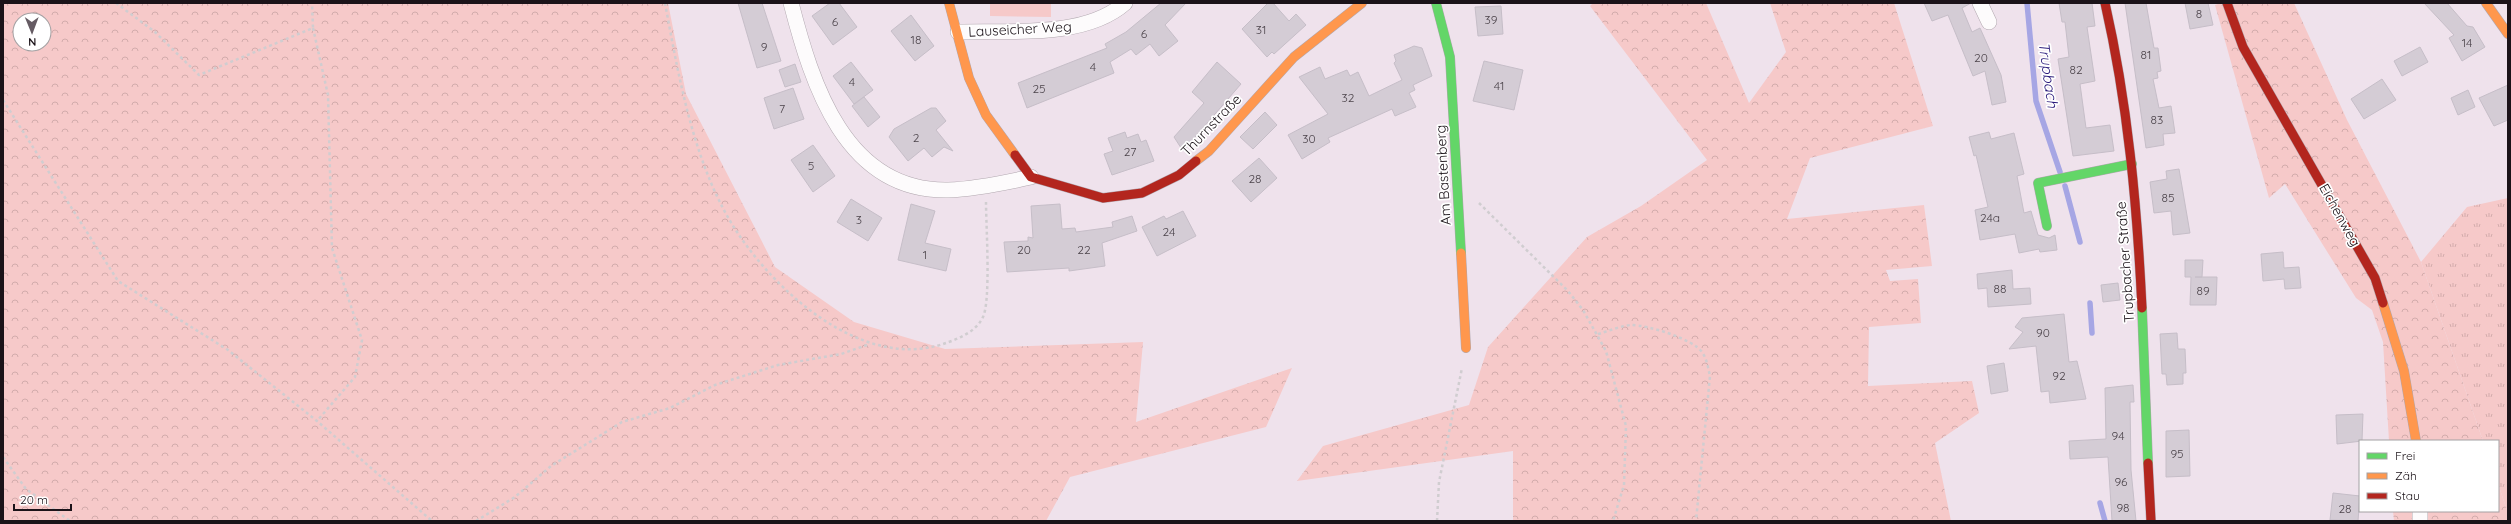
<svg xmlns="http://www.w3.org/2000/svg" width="2511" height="524" font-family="Quicksand,sans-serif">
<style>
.grass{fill:url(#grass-tufts)}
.forest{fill:url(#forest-crowns);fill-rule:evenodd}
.pitch{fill:#f6c9c9}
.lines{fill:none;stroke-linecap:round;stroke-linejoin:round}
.stream{stroke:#a6a6e4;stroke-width:5.5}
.building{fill:#d4ccd5;stroke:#c6bec8}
.street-casing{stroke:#b1a7af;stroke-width:16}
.fast-casing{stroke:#b1a7af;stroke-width:10}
.slow-casing{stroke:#b1a7af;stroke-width:10}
.jam-casing{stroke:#b1a7af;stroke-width:10}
.path{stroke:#d0cdd0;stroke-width:2.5;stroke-dasharray:3 3;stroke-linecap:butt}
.street{stroke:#fdfbfc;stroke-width:15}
.fast{stroke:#63d668;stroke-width:9}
.slow{stroke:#ff974d;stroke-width:9}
.jam{stroke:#b3261e;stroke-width:9}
.labels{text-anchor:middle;stroke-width:3.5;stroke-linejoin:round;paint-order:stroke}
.number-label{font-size:12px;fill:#4b434a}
.street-label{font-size:14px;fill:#1b1319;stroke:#fff}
.water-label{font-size:15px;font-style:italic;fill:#271779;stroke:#fff}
</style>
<defs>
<pattern id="grass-tufts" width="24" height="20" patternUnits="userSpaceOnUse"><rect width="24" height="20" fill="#f6c9c9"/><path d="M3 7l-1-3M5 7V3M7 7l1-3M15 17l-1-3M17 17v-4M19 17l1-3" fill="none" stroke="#d2acac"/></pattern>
<pattern id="forest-crowns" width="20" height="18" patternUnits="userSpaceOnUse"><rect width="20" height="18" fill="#f6c9c9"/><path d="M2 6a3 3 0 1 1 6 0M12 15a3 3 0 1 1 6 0" fill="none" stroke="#d2acac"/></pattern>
</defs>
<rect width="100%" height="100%" fill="#efe2ec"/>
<!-- grass -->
<path class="grass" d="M2508 198V513L2498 484V441H2483L2421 262 2467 207Z"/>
<!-- forest -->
<g class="forest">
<path d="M3 3H668L686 94 775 267 854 322 945 349 1143 342 1136 422 1292 368 1266 427 1070 477 1046 521H3ZM20 20H44V44H20Z"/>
<path d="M1593 3H1706L1749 103 1786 52 1770 3H1894L1933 126 1810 158 1787 219 1924 205 1932 266 1886 270 1890 281 1918 279 1921 323 1869 327 1868 386 1972 381 1979 413 1935 443 1951 521H1513V451L1297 481 1323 446 1469 405 1488 347 1587 237 1641 206 1707 160 1590 6Z"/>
<path d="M2221 3H2294L2347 120 2421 262 2483 441H2389L2383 342 2372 310 2356 298 2285 184 2269 198 2215 5Z"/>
<path d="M2498 484 2508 513V521H2394L2393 511H2498Z"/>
</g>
<!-- pitch -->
<path class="pitch" d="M990 3H1051V17L990 16Z"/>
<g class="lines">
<!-- stream -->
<g class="stream">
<path d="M2027 3 2036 101 2060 172"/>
<path d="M2065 186 2080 242"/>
<path d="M2090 303 2092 333"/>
<path d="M2100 503 2105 521"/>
</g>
</g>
<!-- building -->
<g class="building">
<path d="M738 3H762L781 61 757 68Z"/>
<path d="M830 3H839L857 27 833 45 812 16Z"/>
<path d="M1161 3H1186L1165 25 1178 41 1159 56 1150 44 1136 55 1131 49 1110 62 1114 73 1027 108 1018 83 1107 48 1105 44 1126 32Z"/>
<path d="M1268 3H1273L1289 21 1296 14 1306 25 1274 54 1272 52 1267 57 1242 29Z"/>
<path d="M1924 3H1971L1962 8 1972 32 1980 28 2001 75 2006 102 1992 105 1985 71 1973 76 1948 15 1932 21Z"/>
<path d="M2059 3H2092L2095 26 2087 27 2095 81 2080 84 2086 128 2110 125 2114 151 2073 156 2058 59 2069 57 2065 22H2062Z"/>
<path d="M2125 3H2146L2154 48H2158L2161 71 2157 72 2158 78 2153 79 2159 108 2171 106 2175 133 2163 134 2164 145 2146 148Z"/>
<path d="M2185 3H2208L2213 25 2190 29Z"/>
<path d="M2424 3H2447L2467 26 2473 27 2485 47 2462 61 2449 38 2454 35Z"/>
<path d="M1501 6 1503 34 1478 36 1475 7Z"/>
<path d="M911 15 934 46 915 61 891 31Z"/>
<path d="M1414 46 1422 48 1432 76 1413 85 1415 90 1409 93 1416 107 1395 116 1392 109 1328 138 1330 142 1302 159 1288 135 1328 114 1299 77 1320 67 1325 79 1347 70 1350 76 1358 72 1369 96 1402 80 1394 63 1396 61 1394 55Z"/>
<path d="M2420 47 2428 62 2402 76 2394 61Z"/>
<path d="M1484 61 1523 70 1514 110 1473 101Z"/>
<path d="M851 62 873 90 854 104 833 76Z"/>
<path d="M1217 62 1241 84 1183 151 1174 137 1204 103 1192 92Z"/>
<path d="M795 64 801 82 785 87 779 70Z"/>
<path d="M2382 79 2396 100 2364 119 2351 99Z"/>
<path d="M2508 85V120L2494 126 2479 98Z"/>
<path d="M793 88 804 119 774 129 764 98Z"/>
<path d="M2468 90 2475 107 2458 115 2451 98Z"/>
<path d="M864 97 880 117 868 127 852 106Z"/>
<path d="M931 108H936L946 121 936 130 953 151 944 147 932 157 924 148 908 161 889 137 894 129Z"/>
<path d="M1265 112 1277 125 1253 149 1240 137Z"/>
<path d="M1125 132 1127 138 1138 134 1141 142 1146 140 1154 161 1112 175 1104 154 1113 151 1108 138Z"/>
<path d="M1989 132 1991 139 2014 133 2024 174 2017 176 2024 213 2031 211 2038 235 2049 238 2055 235 2057 250 2040 252 2039 249 2019 253 2015 234 1980 240 1975 210 1988 207 1976 155 1974 156 1969 137Z"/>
<path d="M813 145 835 176 813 192 791 160Z"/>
<path d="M1259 158 1277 178 1251 202 1232 181Z"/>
<path d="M2179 169 2190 233 2173 235 2171 211 2154 213 2150 182 2167 179 2166 171Z"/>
<path d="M851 199 882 218 868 241 837 222Z"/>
<path d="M911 204 935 211 925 243 951 249 946 271 898 260Z"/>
<path d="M1060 204 1062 229 1075 228 1076 232 1113 227 1112 222 1132 216 1137 231 1102 243 1105 266 1069 271V268L1007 272 1004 242 1028 241V237L1033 238 1031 206Z"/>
<path d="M1183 211 1196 236 1157 256 1142 227 1164 216 1166 219Z"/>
<path d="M2283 252 2284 268 2299 267 2301 288 2285 289 2284 279 2263 281 2261 254Z"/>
<path d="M2185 260H2203L2202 277H2195H2217L2216 305H2190L2191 277H2185Z"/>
<path d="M2012 270 2013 289 2030 288 2031 304 1988 307 1987 288 1978 289 1977 274Z"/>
<path d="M2118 283 2120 300 2103 302 2101 285Z"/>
<path d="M2064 314 2069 362 2077 361 2086 399 2050 403 2049 391 2041 392 2036 346 2009 349 2023 332 2015 327 2022 318Z"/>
<path d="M2177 333 2178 349H2185L2186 373H2183V384L2167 385 2166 374H2162L2160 334Z"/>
<path d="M2004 363 2008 391 1991 394 1987 366Z"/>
<path d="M2133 385 2134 402H2130L2131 470 2136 521H2112L2108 457 2070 459 2069 441 2106 439 2105 388Z"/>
<path d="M2363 414 2362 441 2337 444 2336 415Z"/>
<path d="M2189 430 2190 476 2166 477V431Z"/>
<path d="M2333 493 2360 496 2358 521 2330 520Z"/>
</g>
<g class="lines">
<defs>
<g id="street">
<path d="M791 3C812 84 845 192 948 190 976 189 1004 183 1031 177"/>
<path d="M1980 3 1989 22"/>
<path d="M958 32C1009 30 1084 39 1125 3"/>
<path d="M2420 521V511"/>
</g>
<g id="fast">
<path d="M1436 3 1450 57 1461 253"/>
<path d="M2047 226 2038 183 2132 164"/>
<path d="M2142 308 2148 463"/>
</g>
<g id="slow">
<path d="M949 3 969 78 986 115 1015 155"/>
<path d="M2486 3 2508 34"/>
<path d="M1196 161 1209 151 1294 57 1362 3"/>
<path d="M1461 253 1466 348"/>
<path d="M2383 303 2404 371 2416 441"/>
</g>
<g id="jam">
<path d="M2105 3C2128 104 2137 205 2142 308"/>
<path d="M2227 3 2243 47 2375 278 2383 303"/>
<path d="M1015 155 1031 177 1103 198 1142 193 1179 175 1196 161"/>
<path d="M2148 463 2151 521"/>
</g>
</defs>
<!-- street casing -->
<use href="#street" class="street-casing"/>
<!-- fast casing -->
<use href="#fast" class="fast-casing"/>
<!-- slow casing -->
<use href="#slow" class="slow-casing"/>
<!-- jam casing -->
<use href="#jam" class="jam-casing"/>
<!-- path -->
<g class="path">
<path d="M116 3 155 32 199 75 313 28 312 3"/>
<path d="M665 3C679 78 694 167 737 232 778 294 863 370 943 344 958 339 976 332 983 317 991 300 986 225 986 202"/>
<path d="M313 28 328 95 332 248 362 340 355 377 317 421"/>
<path d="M3 100 118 281 228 350 317 421 432 521"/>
<path d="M1479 203 1568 291 1583 310 1606 351 1626 426 1624 485 1613 521"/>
<path d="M1598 334C1609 331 1620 326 1631 325 1648 325 1693 339 1702 352 1707 359 1708 368 1710 376L1696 521"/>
<path d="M3 457 26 489 70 521"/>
<path d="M476 521 515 497 551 466 622 422 670 408 715 385 778 365 841 354 870 344"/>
<path d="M1437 521 1439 482 1462 368"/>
</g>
<!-- street -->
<use href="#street" class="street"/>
<!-- fast -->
<use href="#fast" class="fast"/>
<!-- slow -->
<use href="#slow" class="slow"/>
<!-- jam -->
<use href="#jam" class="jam"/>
</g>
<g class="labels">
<!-- number labels -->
<g class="number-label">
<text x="2199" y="18">8</text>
<text x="1491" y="24">39</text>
<text x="835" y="26">6</text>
<text x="1261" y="34">31</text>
<text x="1144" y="38">6</text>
<text x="916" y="44">18</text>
<text x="2467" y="47">14</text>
<text x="764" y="51">9</text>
<text x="2146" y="59">81</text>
<text x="1981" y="62">20</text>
<text x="1093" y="71">4</text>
<text x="2076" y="74">82</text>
<text x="852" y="86">4</text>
<text x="1499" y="90">41</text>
<text x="1039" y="93">25</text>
<text x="1348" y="102">32</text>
<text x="782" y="113">7</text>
<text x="2157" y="124">83</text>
<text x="916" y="142">2</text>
<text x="1309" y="143">30</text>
<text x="1130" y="156">27</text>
<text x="811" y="170">5</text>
<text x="1255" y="183">28</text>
<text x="2168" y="202">85</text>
<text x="1990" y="222">24a</text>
<text x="859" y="224">3</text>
<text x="1169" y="236">24</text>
<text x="1024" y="254">20</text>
<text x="1084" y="254">22</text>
<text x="925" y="259">1</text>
<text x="2000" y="293">88</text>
<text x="2203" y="295">89</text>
<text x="2043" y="337">90</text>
<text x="2059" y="380">92</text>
<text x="2118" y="440">94</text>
<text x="2177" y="458">95</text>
<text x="2121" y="486">96</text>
<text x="2123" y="512">98</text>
<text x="2345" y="513">28</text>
</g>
<!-- street labels -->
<g class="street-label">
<text transform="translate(1020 29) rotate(-3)" y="5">Lauseicher Weg</text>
<text transform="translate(1211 125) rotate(-46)" y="5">Thurnstraße</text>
<text transform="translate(1443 175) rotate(-93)" y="5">Am Bastenberg</text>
<text transform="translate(2340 215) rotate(61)" y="5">Eichenweg</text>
<text transform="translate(2125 262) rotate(-94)" y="5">Trupbacher Straße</text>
</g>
<!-- water labels -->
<g class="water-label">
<text transform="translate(2048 75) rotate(82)" y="5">Trupbach</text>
</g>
</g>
<!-- border -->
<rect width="2511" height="524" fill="none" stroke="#1b1319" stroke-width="8"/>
<!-- legend -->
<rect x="2359" y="440" width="140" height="72" fill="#ffffff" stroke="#a4a1a3"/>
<rect x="2367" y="453" width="20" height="6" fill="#63d668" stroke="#a4a1a3"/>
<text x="2395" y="460" font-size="12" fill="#1b1319">Frei</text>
<rect x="2367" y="473" width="20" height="6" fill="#ff974d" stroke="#a4a1a3"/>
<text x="2395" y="480" font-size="12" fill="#1b1319">Zäh</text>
<rect x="2367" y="493" width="20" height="6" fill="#b3261e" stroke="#a4a1a3"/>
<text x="2395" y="500" font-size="12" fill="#1b1319">Stau</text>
<!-- north arrow -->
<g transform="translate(32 32) rotate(179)"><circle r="19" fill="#ffffff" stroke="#a4a1a3"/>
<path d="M0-3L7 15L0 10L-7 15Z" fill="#655b63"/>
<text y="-6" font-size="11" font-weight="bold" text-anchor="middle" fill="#1b1319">N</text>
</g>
<!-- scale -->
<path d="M14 504v6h57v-6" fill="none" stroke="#1b1319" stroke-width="2"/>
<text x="20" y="504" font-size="12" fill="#1b1319" stroke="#ffffff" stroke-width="3" paint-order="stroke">20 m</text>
</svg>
